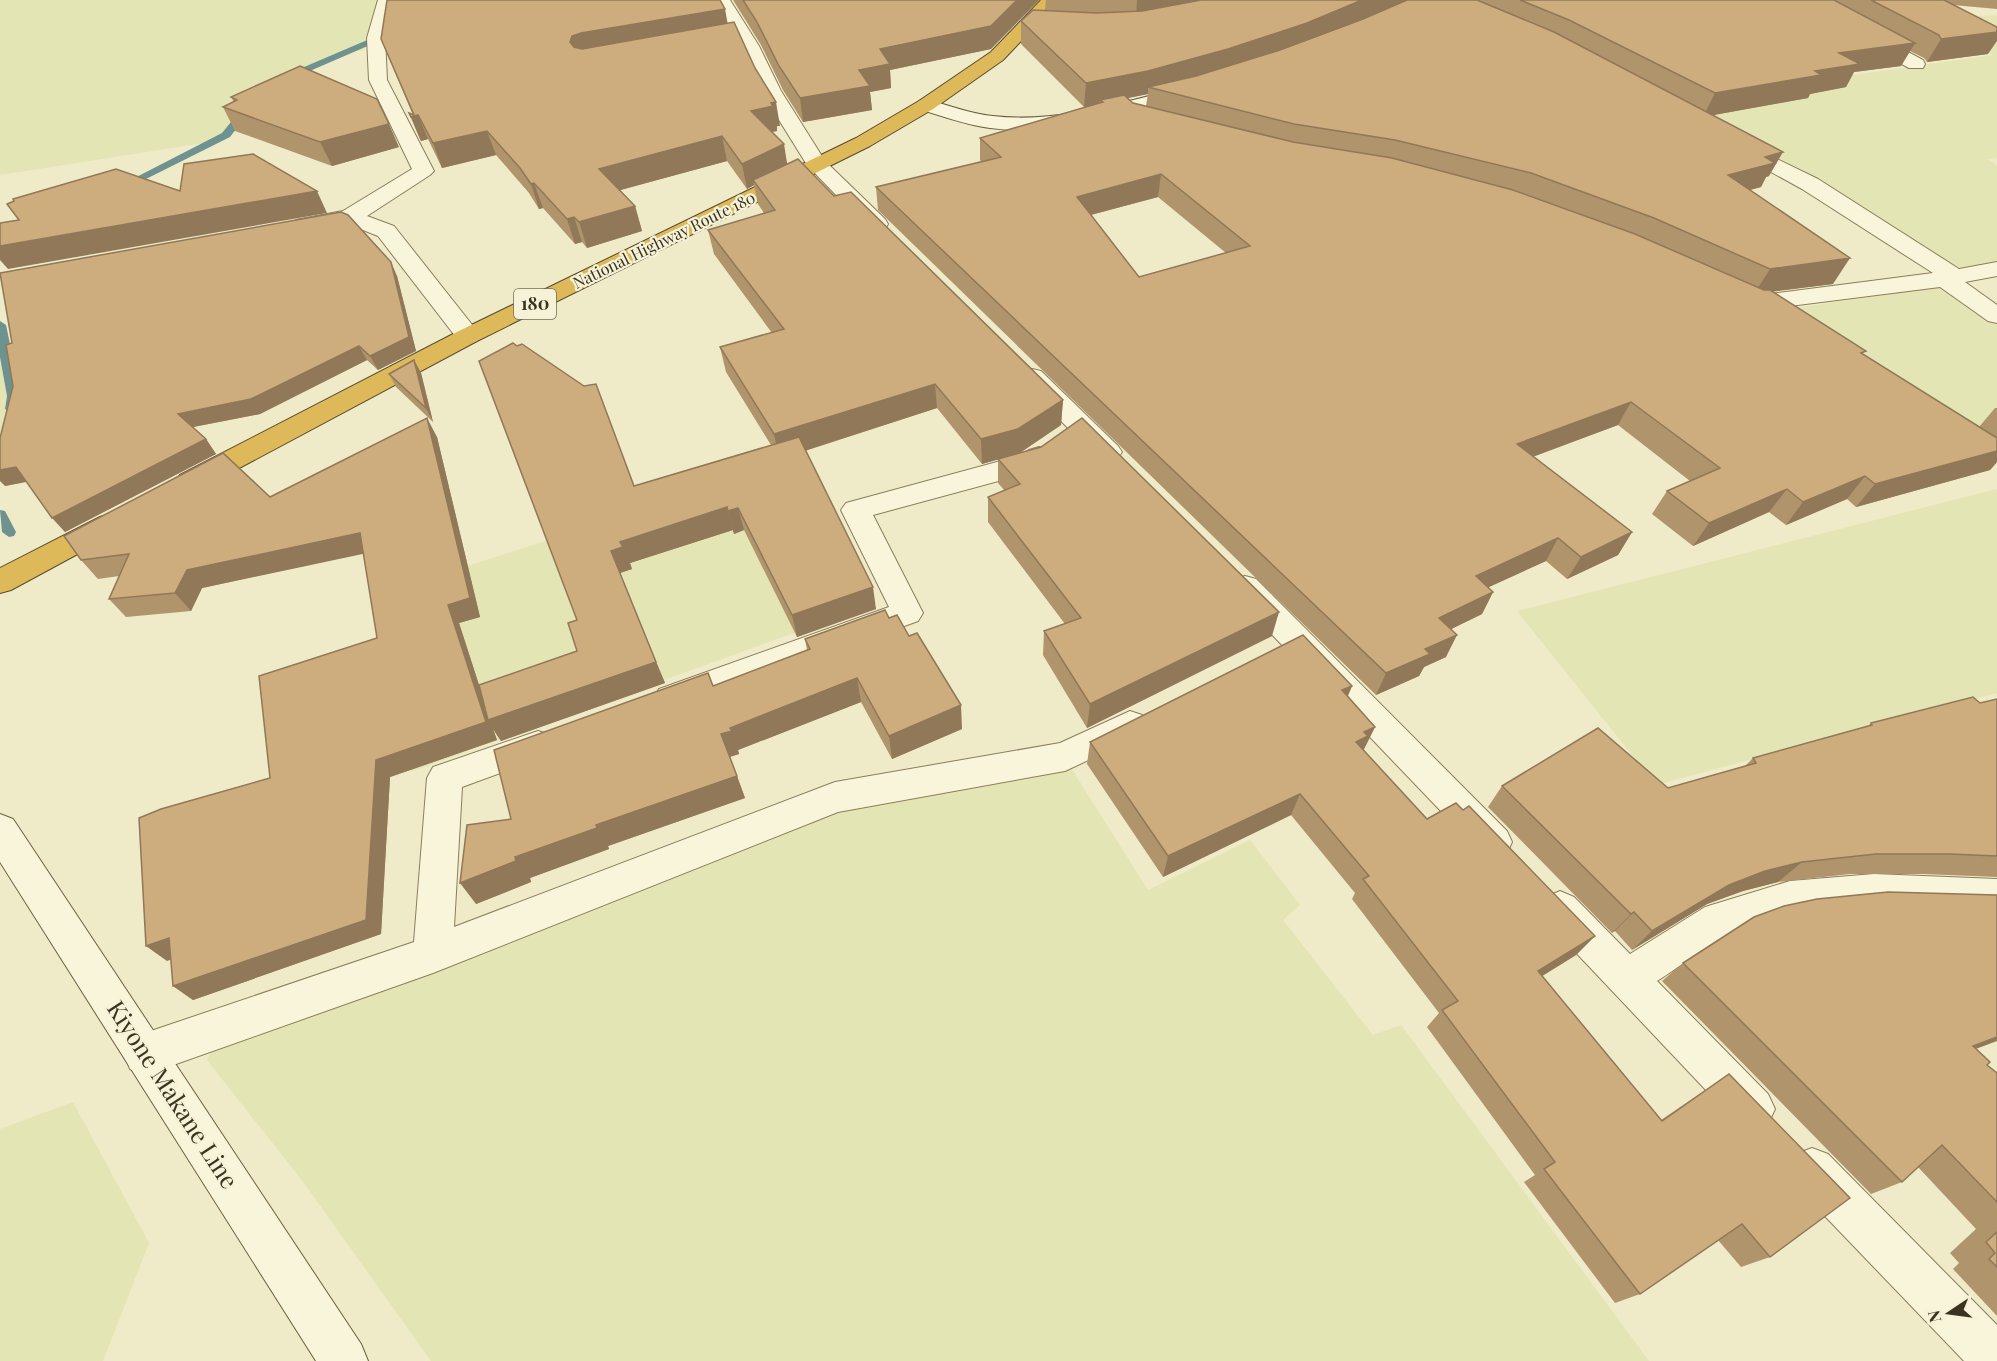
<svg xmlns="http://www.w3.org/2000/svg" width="1997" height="1361" font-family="'Playfair Display',serif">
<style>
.farmland{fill:#e4e5b4}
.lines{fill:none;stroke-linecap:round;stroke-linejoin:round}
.stream{fill:#6e928f;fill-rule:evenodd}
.street-casing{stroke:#8b7d5c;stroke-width:2}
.secondary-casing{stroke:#6d5e3f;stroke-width:2}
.highway-casing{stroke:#594a30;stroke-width:2}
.street{fill:#f9f5db;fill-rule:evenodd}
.secondary{fill:#f9f5db;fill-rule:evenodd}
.highway{fill:#ddb959;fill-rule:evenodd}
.wall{fill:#b0946c;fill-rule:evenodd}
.shaded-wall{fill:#907858}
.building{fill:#cdac7d;stroke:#907858;stroke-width:1.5;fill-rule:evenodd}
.labels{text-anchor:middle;stroke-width:4.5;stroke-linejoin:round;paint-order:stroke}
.far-street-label{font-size:16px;fill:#3b3220;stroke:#f6f2d7}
.shield{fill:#f6f2d7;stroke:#736c57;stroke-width:1.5}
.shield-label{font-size:18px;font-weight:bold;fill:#3b3220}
.near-street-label{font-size:24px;fill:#3b3220;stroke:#f6f2d7}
</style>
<rect width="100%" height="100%" fill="#efeac7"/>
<!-- farmland -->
<g class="farmland">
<path d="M0 0H381L375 24 363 50 344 54 289 78 240 112 217 141 0 175Z"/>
<path d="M1997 15V158L1988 159 1997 165V262L1965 268 1945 264 1655 91 1846 76 1993 55 1926 20Z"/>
<path d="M1943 286 1997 324V429L1970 435 1748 315Z"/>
<path d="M0 354 10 404 0 442Z"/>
<path d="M749 476 841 616 410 772 380 594Z"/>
<path d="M1997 489V693L1656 785 1517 611Z"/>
<path d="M1071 768 1148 890 1250 840 1300 905 1283 920 1373 1035 1401 1025 1649 1361H431L304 1183 207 1060 217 1042 834 811Z"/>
<path d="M73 1102 149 1243 103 1361H0V1129Z"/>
</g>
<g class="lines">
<!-- stream -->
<g class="stream">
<path d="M392 0H400L393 35 289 80H283V76L386 32Z"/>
<path d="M244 106 252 108 230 137 128 188H120L119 186 222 133Z"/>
<path d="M0 321 6 325 21 396 19 409 12 413 5 409 7 396 0 357Z"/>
<path d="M0 510 5 511 16 532 14 536 9 537 2 532Z"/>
</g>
<defs>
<g id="street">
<path d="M378 0H396L385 38 387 80 434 171 430 175 367 216 394 226 477 331 480 336 477 341 468 343 459 341 378 236 348 224 304 232 296 230 293 225 296 220 343 211 412 169 369 80 367 38Z"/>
<path d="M712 0H730L759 46 781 91 825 161 885 219 888 224 885 229 877 231 869 229 807 165 761 91 741 46Z"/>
<path d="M1789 0H1811L1923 60 1925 64 1923 68H1909L1792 4Z"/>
<path d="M1736 139 1818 179 1959 269 1997 262V276L1965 282 1997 305V323L1988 321 1940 287 1751 311 1732 304 1729 299 1732 294 1741 292 1754 296 1933 273 1802 189 1729 149 1726 145 1729 141Z"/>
<path d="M1032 369 1041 371 1118 446 1122 452 1118 458 1108 461 1098 458 1023 383 1019 377 1023 371Z"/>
<path d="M1039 447 1049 450 1053 456 1049 462 1039 470 873 515 923 613 918 621 683 707 671 711 659 707 654 698 659 689 889 607 841 510 846 503 1019 456 1029 450Z"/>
<path d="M1245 576 1256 579 1507 831 1512 842 1507 853 1494 858 1481 853 1234 595 1230 587 1234 579Z"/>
<path d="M1130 711 1142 715 1147 725 1142 735 1065 771 838 812 433 973 145 1075 130 1069 124 1054 130 1039 145 1033 414 942 427 778 433 767 538 731 550 735 555 745 550 755 462 787 454 927 835 782 1060 743Z"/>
<path d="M1874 874 1997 879V913C1912 910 1810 898 1730 934 1705 946 1681 966 1657 981L1768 1094 1775 1109 1768 1124 1753 1131 1738 1124 1546 921 1541 909 1546 897 1560 891 1574 897 1630 954 1705 907 1790 881Z"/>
<path d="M1812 1148 1828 1154 1997 1325V1361H1964L1796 1186 1790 1170 1796 1154Z"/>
</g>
<g id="secondary">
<path d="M1191 85 1198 87 1201 91 1198 95C1132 113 1059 137 990 128 966 125 942 116 919 109L916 105 919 101 926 99C948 105 970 114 993 116 1059 124 1127 101 1191 85Z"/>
<path d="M0 814 13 819 361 1344 368 1361H316L0 862Z"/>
</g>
<g id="highway">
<path d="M1041 0H1060L1003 60 933 109 870 146 477 341 200 489 190 492 180 489 176 482 180 475 459 331 856 138 919 101 991 52Z"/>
<path d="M110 514 120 517 125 524 120 531 11 590 0 593V568L100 517Z"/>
</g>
</defs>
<!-- street casing -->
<use href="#street" class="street-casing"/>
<!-- secondary casing -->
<use href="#secondary" class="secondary-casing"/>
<!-- highway casing -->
<use href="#highway" class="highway-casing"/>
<!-- street -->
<use href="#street" class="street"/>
<!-- secondary -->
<use href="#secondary" class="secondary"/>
<!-- highway -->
<use href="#highway" class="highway"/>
</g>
<!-- wall -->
<g class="wall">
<path d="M733 0H1039L991 49 890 70 891 88 870 92 872 110 803 122 783 90 761 45Z"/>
<path d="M1046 0H1997V9L1953 5 1988 54 1927 62 1924 58 1910 51 1901 66 1854 72 1846 87 1810 94 1808 98 1713 115 1769 176 1766 177 1761 187 1750 190 1833 284 1773 291 1863 354 1979 427 1995 408H1997V462L1990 470 1856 507 1847 499 1786 525 1769 512 1693 546 1652 514 1667 491 1690 481 1618 425 1533 456 1632 532 1618 555 1567 579 1546 561 1488 587 1493 592 1482 614 1451 629 1446 657 1424 667 1419 676 1376 695 878 210 876 187 982 162 980 160V138L1092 105 1084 107 1021 44V21L1045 10ZM1148 94 1146 106 1133 103 1128 98ZM1158 197 1226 253 1139 277 1091 215Z"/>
<path d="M728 23 780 126H777V131L772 132 787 164 834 196 1063 400 1061 425 1020 453 1272 636 1087 728 1043 655 1044 631 1065 624 988 522V497L1004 490 998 483V459L982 464 937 408 805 451 876 609 797 637 744 530 734 534 733 530 630 563 632 569 620 573 665 683 501 741 493 729 497 740 390 777 381 934 193 1000 173 986 171 959 167 961 270 778 377 638 364 553 202 588 191 611 126 617 109 599 119 576 98 579 81 560 270 497 437 437 480 617 459 623 479 685 577 651V620L634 486 771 445 726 372 720 347 772 333 714 254 708 230 764 213 758 204 754 185 747 189 727 161 620 190 635 206 642 231 587 248 582 242 575 244 543 208 539 209 529 193 496 155 442 168 428 139 421 141 419 137 409 113 413 115 381 39Z"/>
<path d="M231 97 399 147 332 166 235 131 223 107 234 102Z"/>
<path d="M397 276 416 351 378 370 367 360 260 414 193 427 206 439 216 454 65 532 27 482 5 486 13 386 12 343Z"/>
<path d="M414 360 421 373 433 422 396 387 389 374Z"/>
<path d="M889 618 962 729 892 759 861 702 738 750 739 754 730 757 745 798 608 846 609 849 530 878 531 882 476 904 511 819 713 686 807 650 805 639Z"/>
<path d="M1352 686 1348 696 1375 727 1364 749 1363 750 1427 819 1595 936 1576 955 1542 976 1661 1120 1729 1074 1770 1257 1741 1267 1718 1240 1640 1294 1615 1303 1524 1182 1535 1175 1427 1027 1439 1013 1352 899 1355 893 1291 815 1163 877 1087 764 1090 742Z"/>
<path d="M1997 699V877L1923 874H1850L1778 882 1743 891 1707 904 1632 950 1615 931 1612 933 1488 807 1502 786 1668 788 1745 766 1753 758 1868 726 1871 723 1980 703Z"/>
<path d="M1683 963 1976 1049 1987 1065 1997 1073V1316L1953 1269 1959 1263 1950 1253 1976 1229 1918 1167 1902 1182 1871 1194 1662 981Z"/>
</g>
<!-- shaded-wall -->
<g class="shaded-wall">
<path d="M1017 0H1039L991 49 890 70 891 88 870 92 872 110 803 122 800 98 880 49Z"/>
<path d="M1137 0H1200L1136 18Z"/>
<path d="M1362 0H1411L1225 73 1148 87V94L1103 103 1100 100 1099 104 1084 107 1086 83Z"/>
<path d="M725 9 729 31 579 59 570 42 572 36 581 33Z"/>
<path d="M1997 32V41L1988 54 1927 62 1941 39Z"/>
<path d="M1915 43 1901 66 1854 72 1846 87 1810 94 1808 98 1703 117 1715 93 1815 71 1839 53Z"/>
<path d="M776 102 780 126H777V131L755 135 751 111 771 103Z"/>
<path d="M418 115 428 139 421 141 411 117Z"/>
<path d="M389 124 399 147 332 166 320 142Z"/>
<path d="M487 131 496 155 442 168 433 143Z"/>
<path d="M722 136 727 161 606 194 599 169Z"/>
<path d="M784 144 788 169 753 180 754 185 747 189 742 164Z"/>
<path d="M1783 152 1769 176 1766 177 1761 187 1715 199 1728 175 1765 157Z"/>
<path d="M1161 174 1158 197 1075 219 1077 197Z"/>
<path d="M534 183 543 208 539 209 531 184Z"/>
<path d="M317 191 327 213 8 269 0 260V246Z"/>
<path d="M635 206 642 231 587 248 579 222Z"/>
<path d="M574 217 582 242 575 244 567 219Z"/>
<path d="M1850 258 1833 284 1754 294 1770 269Z"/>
<path d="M391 262 397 276 416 351 378 370 370 356Z"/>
<path d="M359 346 367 360 260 414 188 428 178 414Z"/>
<path d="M414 360 421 373 433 422 426 408Z"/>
<path d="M935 384 937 408 779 459 774 434Z"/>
<path d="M1063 400 1061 425 1018 454 982 464 981 439Z"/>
<path d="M1631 402 1618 425 1506 467 1517 444Z"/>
<path d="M427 418 437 437 480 617 459 623 490 719 656 662 665 683 501 741 493 729 497 740 390 777 381 934 193 1000 173 986 376 760 448 605Z"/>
<path d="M206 439 216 454 65 532 52 518Z"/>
<path d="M1997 451V462L1990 470 1856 507 1875 484Z"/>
<path d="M16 467 29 481 5 486 0 481V470Z"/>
<path d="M1865 476 1847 499 1786 525 1803 502Z"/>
<path d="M1787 489 1769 512 1693 546 1709 523Z"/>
<path d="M727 507 733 530 630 563 632 569 620 573 611 551 620 542Z"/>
<path d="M738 508 744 530 734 534 728 511Z"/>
<path d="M1632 532 1618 555 1567 579 1581 557Z"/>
<path d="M360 533 372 552 202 588 191 611 175 593 187 570Z"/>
<path d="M1558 538 1546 561 1465 598 1476 576Z"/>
<path d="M873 587 876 609 797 637 792 615Z"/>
<path d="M1493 592 1482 614 1429 640 1439 618Z"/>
<path d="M1279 612 1272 636 1087 728 1090 704Z"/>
<path d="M1457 635 1446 657 1424 667 1419 676 1376 695 1386 673 1425 649Z"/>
<path d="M857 678 861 702 738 750 739 754 729 757 721 734 730 728Z"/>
<path d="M1352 686 1342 709V690Z"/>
<path d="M961 705 962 729 892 759 889 736Z"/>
<path d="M1375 727 1364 749 1361 751 1356 742 1364 732Z"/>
<path d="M737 776 745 798 608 846 609 849 530 878 531 882 476 904 460 883 515 857 596 825Z"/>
<path d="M1300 794 1291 815 1163 877 1168 856Z"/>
<path d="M1802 862 1778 882 1743 891 1707 904 1632 950 1652 931 1729 885 1765 871Z"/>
<path d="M1634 912 1615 931 1612 933 1631 914Z"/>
<path d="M1595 936 1576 955 1521 989 1538 971Z"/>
<path d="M169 938 189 952 167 961 146 946Z"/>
<path d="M1997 1037V1041L1941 1062 1973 1046Z"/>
</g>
<!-- building -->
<g class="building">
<path d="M387 0H720L725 9 581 33 572 36 570 42 574 47 582 49 734 22 755 68 776 102 771 103 773 106 751 111 784 144 742 164 722 136 599 169 635 206 579 222 574 217 567 219 534 183 531 184 520 168 487 131 433 143 418 115 411 117 409 113 414 115 381 39Z"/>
<path d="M743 0H1017L991 26 880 49 890 64 859 70 870 86 800 98 779 66 757 22Z"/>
<path d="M1201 0H1362L1307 23 1228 49 1148 71 1086 83 1021 21 1033 10 1097 13 1142 11Z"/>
<path d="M1407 0H1477L1554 32 1783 152 1765 157 1775 163 1728 175 1850 258 1770 269 1654 218 1531 173 1395 140 1294 124 1148 87 1196 76 1280 50 1363 19Z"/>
<path d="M1520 0H1834L1915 43 1839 53 1860 64 1815 71 1821 75 1715 93 1569 20Z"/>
<path d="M1871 0H1944L1997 27V32L1941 39 1939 35Z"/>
<path d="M300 66 377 99 389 124 320 142 223 107 237 100 231 97Z"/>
<path d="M1124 95 1133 103 1293 142 1392 158 1513 190 1635 234 1764 290H1770L1866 351 1861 353 1997 438V451L1875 484 1865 476 1803 502 1787 489 1709 523 1667 491 1720 468 1631 402 1517 444 1632 532 1581 557 1558 538 1476 576 1493 592 1439 618 1457 635 1425 649 1430 654 1386 673 876 187 1001 157 980 138 1103 102 1100 100ZM1161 174 1250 246 1139 277 1077 197Z"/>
<path d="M253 154 317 191 0 246V223L19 220 7 204 14 201 13 199 116 169 180 191 184 164Z"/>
<path d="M798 159 834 196 851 192 1063 400 1018 429 981 439 935 384 774 434 720 347 784 329 708 230 775 210 753 180Z"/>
<path d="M341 212 348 215 391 262 409 337 370 356 359 346 251 399 178 414 206 439 52 518 16 467 0 470V438L13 386 6 345 12 343 0 273Z"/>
<path d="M513 343 517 346 522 344 584 386 596 384 634 486 799 437 873 587 792 615 738 508 728 511 727 507 620 542 623 547 611 551 656 662 488 720 479 685 577 651 568 623 577 620 479 361Z"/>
<path d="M414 360 426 408 389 374Z"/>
<path d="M427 418 470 598 448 605 486 722 376 760 366 920 173 986 169 938 146 946 139 818 161 809 270 778 259 676 377 638 360 533 187 570 175 593 109 599 129 554 81 560 64 536 223 453 270 497Z"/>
<path d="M1082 418 1279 612 1090 704 1044 631 1081 618 988 497 1020 484 998 459 1041 447Z"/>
<path d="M885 610 889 618 897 615 909 636 917 633 961 705 889 736 857 678 730 728 732 731 721 734 737 776 596 825 597 828 515 857 516 861 460 883 467 825 511 819 494 750 708 673 713 686 810 649 805 639Z"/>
<path d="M1303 635 1352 686 1342 690 1375 727 1364 732 1368 736 1356 742 1427 819 1456 803 1463 810 1469 806 1595 936 1538 971 1662 1121 1729 1074 1850 1198 1770 1257 1742 1224 1640 1294 1544 1169 1555 1162 1442 1010 1458 1001 1363 879 1369 876 1300 794 1168 856 1090 742Z"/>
<path d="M1973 697 1980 703 1997 699V856L1951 854H1876L1802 862 1765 871 1729 885 1652 931 1634 912 1631 914 1502 786 1598 728 1668 788 1756 763 1753 758 1872 725 1871 723Z"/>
<path d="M1888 892 1997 895V1037L1973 1046 1990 1062 1987 1065 1997 1073V1202L1942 1145 1902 1182 1683 963 1754 917 1784 906 1817 899Z"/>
<path d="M1997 1232V1267L1989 1259 1995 1253 1986 1242Z"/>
</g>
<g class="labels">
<!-- far-street labels -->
<g class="far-street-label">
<text transform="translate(664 240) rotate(-26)" y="6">National Highway Route 180</text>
</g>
<!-- shield labels -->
<rect class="shield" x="514" y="289" width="42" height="30" rx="4.5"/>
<g class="shield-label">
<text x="535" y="310">180</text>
</g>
<!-- near-street labels -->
<g class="near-street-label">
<text transform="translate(172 1095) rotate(57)" y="8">Kiyone Makane Line</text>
</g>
</g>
<!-- north arrow -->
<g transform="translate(1949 1313) rotate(257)" stroke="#f6f2d7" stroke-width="4.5" paint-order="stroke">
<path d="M0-4.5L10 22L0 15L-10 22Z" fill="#3b3220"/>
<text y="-9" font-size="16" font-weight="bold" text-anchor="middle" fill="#3b3220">N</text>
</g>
</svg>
